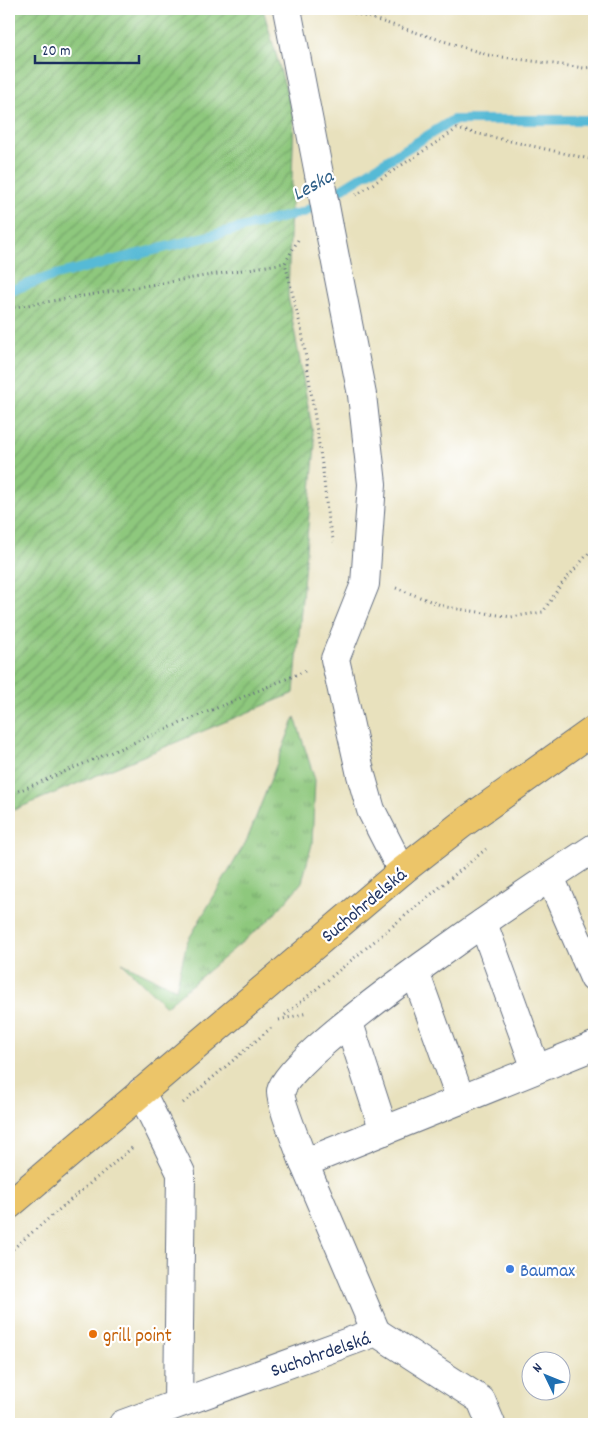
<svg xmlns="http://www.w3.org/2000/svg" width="603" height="1433" font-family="Dekko,sans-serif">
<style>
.grass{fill:url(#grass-tufts);stroke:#547c6e}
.garden{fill:url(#garden-furrows);stroke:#547c6e}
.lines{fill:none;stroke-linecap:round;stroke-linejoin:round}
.stream{stroke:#57bad6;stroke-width:10}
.minor-casing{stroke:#636d7f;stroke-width:30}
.major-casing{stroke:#636d7f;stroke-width:30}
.path{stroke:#636d7f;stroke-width:3;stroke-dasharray:1 4;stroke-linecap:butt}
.minor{stroke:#fff;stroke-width:28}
.major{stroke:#ecc569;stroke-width:28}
.minor-bridge-casing{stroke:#636d7f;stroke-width:30;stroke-linecap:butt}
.minor-bridge{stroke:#fff;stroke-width:28}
.shop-dot{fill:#3f7fe0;stroke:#fff;stroke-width:2}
.food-dot{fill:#e8710a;stroke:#fff;stroke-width:2}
.labels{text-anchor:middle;stroke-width:4.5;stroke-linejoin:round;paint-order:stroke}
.street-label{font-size:19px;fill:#1b2f5e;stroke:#fff}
.shop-label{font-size:19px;fill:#366cbe;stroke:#fff;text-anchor:start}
.food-label{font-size:19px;fill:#c56008;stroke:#fff;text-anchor:start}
.water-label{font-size:20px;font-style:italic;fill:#306088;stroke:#fff}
</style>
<defs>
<pattern id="grass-tufts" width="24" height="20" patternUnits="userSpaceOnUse" patternTransform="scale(1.25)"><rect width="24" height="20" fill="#8ec87d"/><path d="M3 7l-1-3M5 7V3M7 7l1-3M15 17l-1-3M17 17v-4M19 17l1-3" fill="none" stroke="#73a36a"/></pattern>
<pattern id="garden-furrows" width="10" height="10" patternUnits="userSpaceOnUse" patternTransform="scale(1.25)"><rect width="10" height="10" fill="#8ec87d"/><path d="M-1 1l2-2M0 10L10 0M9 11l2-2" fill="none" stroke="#73a36a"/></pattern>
</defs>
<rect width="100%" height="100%" fill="#fff"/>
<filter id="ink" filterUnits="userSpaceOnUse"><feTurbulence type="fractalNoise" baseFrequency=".02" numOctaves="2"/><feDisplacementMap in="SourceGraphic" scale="10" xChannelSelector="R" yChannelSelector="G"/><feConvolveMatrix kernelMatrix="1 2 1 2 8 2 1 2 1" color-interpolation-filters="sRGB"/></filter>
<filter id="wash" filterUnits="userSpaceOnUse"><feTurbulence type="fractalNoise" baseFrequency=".0096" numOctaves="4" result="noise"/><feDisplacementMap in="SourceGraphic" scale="20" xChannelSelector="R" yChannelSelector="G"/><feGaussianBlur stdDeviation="1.12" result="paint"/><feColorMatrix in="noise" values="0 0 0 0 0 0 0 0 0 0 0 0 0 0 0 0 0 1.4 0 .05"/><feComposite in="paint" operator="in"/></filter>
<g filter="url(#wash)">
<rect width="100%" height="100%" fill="#e8e1bd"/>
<!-- grass -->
<path class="grass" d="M295 717 315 780 312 844 302 882 272 917 166 1006 122 963 176 989 187 942 247 840Z"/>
<!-- garden -->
<path class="garden" d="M9 9H263L294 118 288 296 315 444 294 693 9 812Z"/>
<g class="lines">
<!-- stream -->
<path class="stream" d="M9 291 52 276 304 212 453 120H594"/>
</g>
</g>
<g filter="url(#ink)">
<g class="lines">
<defs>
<g id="minor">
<path d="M287 9 319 174"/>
<path d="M329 227 362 395 372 484 365 584 335 659 361 775 371 810 402 871"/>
<path d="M550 877 594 978"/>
<path d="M483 923 536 1069"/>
<path d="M415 972 461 1100"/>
<path d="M349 1023 384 1131"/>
<path d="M141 1092 181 1173 178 1403"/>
<path d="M304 1163C300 1151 279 1100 281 1091 289 1050 546 879 594 848"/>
<path d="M376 1332 304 1163 594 1046"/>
<path d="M123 1424 376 1332 481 1400 491 1424"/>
</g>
<path id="major" d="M9 1205 402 871 462 824 594 730"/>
</defs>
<!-- minor casing -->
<use href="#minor" class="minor-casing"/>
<!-- major casing -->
<use href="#major" class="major-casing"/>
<!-- path -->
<g class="path">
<path d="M345 10 488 55 584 68 594 67"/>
<path d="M356 195 457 129 594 160"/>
<path d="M298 240 285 263 302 332 323 471 328 521 334 542"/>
<path d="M9 308 285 263"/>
<path d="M396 588 446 607 511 617 543 612 560 586 594 547"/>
<path d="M9 795 305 671"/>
<path d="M285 1015 486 849"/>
<path d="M279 1020 307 1013"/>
<path d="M183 1103 271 1028"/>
<path d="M9 1252 133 1147"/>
</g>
<!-- minor -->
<use href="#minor" class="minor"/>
<!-- major -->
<use href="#major" class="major"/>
<defs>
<path id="minor-bridge" d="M319 174 329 227"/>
</defs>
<!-- minor-bridge casing -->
<use href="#minor-bridge" class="minor-bridge-casing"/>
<!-- minor-bridge -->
<use href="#minor-bridge" class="minor-bridge"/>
</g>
</g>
<!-- markers -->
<circle class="shop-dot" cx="510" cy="1269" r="5"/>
<circle class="food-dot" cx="93" cy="1334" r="5"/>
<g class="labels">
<!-- street labels -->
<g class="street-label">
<text transform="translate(363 904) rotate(-40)" y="7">Suchohrdelská</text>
<text transform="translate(320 1353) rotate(-19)" y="7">Suchohrdelská</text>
</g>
<!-- shop labels -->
<g class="shop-label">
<text x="520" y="1276">Baumax</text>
</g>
<!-- food labels -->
<g class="food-label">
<text x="103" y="1341">grill point</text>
</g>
<!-- water labels -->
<g class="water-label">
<text transform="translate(312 184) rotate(-29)" y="7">Leska</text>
</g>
</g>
<!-- margin -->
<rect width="603" height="1433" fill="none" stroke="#fff" stroke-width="30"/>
<!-- north arrow -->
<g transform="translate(546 1376) rotate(313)"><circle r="24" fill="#ffffff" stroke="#a4acbf"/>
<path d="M0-4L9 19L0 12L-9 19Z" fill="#1f6fb2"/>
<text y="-8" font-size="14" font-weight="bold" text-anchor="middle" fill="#1b2f5e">N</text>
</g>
<!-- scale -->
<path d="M35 55v8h104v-8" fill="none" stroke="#1b2f5e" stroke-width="2.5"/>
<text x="42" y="55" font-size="15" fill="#1b2f5e" stroke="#ffffff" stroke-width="4" paint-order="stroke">20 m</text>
</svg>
